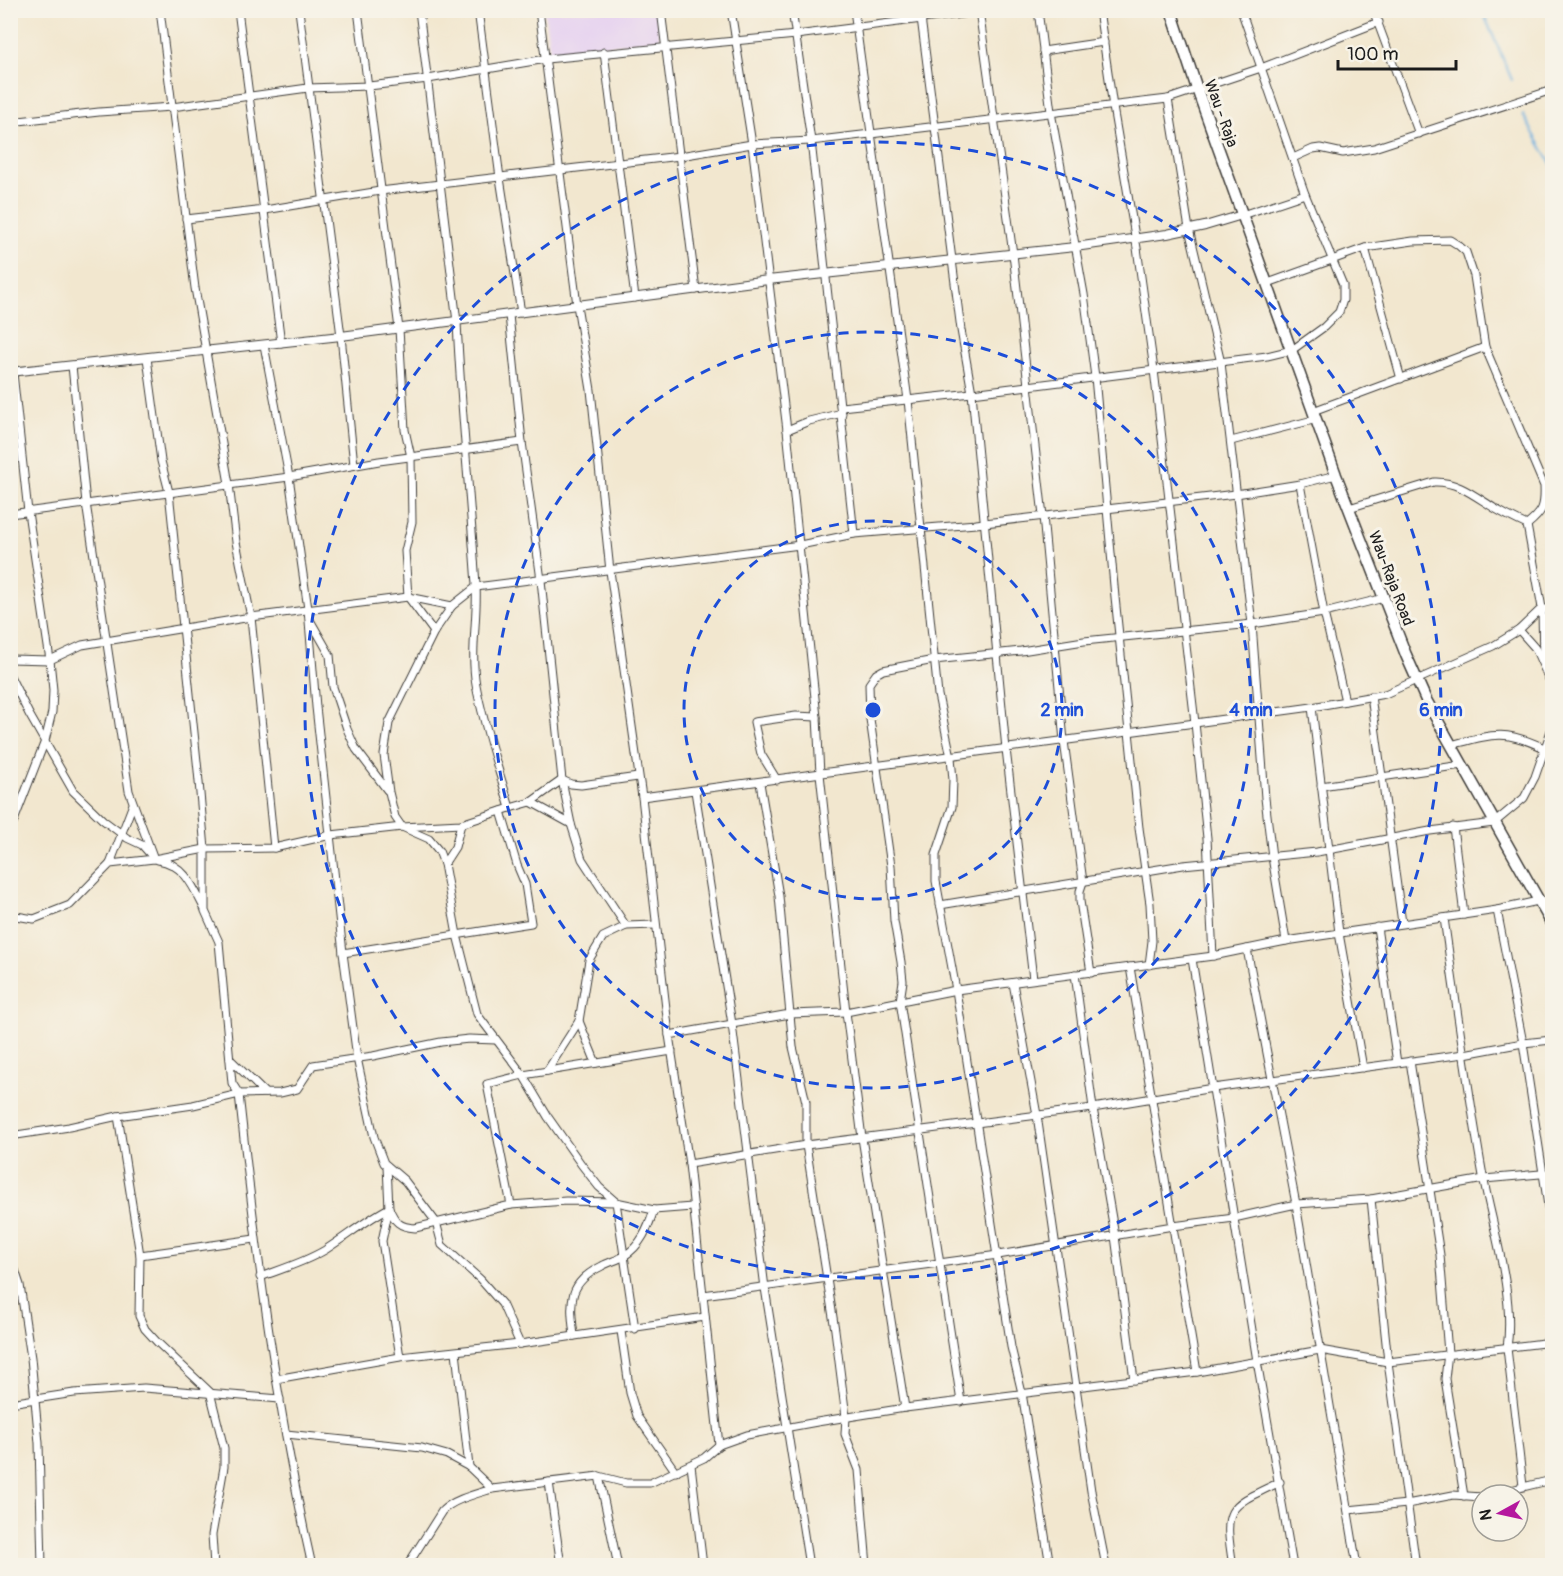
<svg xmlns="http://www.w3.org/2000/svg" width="1563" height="1576" font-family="Pangolin,sans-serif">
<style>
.built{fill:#e6d2f0}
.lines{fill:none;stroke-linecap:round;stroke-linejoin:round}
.stream{stroke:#68aedf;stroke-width:2}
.minor-casing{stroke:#3c3a37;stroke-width:9}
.tertiary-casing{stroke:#3c3a37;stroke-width:10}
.primary-casing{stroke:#3c3a37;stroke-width:13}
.minor{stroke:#fff;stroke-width:7}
.tertiary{stroke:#fff;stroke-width:8}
.primary{stroke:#fff;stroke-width:10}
.ring{fill:none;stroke:#1d4ed8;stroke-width:3;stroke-dasharray:10 8}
.labels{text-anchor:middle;stroke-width:6;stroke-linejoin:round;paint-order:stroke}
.street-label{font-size:16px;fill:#1c1c1c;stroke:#f7f3e8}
.centre{fill:#1d4ed8;stroke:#f7f3e8;stroke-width:3}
.ring-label{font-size:18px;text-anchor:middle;font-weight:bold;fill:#1d4ed8;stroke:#f7f3e8;stroke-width:6;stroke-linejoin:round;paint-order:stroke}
</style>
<rect width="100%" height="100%" fill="#f7f3e8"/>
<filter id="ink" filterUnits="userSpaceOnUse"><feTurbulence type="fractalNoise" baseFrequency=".0167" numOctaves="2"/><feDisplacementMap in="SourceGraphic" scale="12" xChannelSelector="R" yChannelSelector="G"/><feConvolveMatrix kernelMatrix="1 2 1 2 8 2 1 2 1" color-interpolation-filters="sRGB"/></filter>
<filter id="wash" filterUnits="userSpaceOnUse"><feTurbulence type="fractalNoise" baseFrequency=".008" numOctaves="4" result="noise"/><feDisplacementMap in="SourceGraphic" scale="24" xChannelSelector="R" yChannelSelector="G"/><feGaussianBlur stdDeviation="1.35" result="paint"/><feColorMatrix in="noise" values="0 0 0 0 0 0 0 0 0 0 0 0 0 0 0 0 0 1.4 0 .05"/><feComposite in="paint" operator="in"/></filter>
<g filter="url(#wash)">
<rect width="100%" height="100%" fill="#f2e7cf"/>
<!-- built -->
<path class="built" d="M544 11H656L660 39 550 53Z"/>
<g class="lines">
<!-- stream -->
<g class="stream">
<path d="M1482 10 1512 80"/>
<path d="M1523 115 1552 165"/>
</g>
</g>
</g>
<g filter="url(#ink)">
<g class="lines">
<defs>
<g id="minor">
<path d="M160 10 195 288 229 484 236 542 251 617 274 848"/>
<path d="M238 10 281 343"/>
<path d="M299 10 341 336 354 465"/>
<path d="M358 10 399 329 405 430 411 457 412 522 405 551 408 597 434 632"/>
<path d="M478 10 500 178 521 313"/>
<path d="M539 10 577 305 591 390 610 571 642 797 669 1035 689 1164 719 1445"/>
<path d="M661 10 696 290"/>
<path d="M731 10 752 144 787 430 817 717 820 774 846 1012 862 1138 905 1408"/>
<path d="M792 10 811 141 854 534"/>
<path d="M854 10 908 400 938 695 951 757 953 780 952 807 936 855V881L956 990 1011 1347 1022 1393 1050 1566"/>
<path d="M920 10 961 330 972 393 1006 749 1033 979"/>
<path d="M979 10 1013 254 1043 516 1064 741 1083 882 1080 891V901L1091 973"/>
<path d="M1038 10 1051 112 1084 294 1095 377 1115 597 1139 828 1150 904 1152 941 1149 965"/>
<path d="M1099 10 1113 107 1137 248 1154 370 1195 723 1207 838 1213 956"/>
<path d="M1373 10 1419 134"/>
<path d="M1043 51 1104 42"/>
<path d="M604 52 635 298"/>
<path d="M1168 99 1189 229 1221 363 1252 624 1265 798 1272 857 1286 941"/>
<path d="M10 122 99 112 172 107 308 88 369 86 428 79 546 59 796 35 993 10"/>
<path d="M1293 158 1313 149 1320 148 1343 153 1374 148 1552 90"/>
<path d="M1242 215 1305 194"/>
<path d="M186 219 265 210 380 191 680 156 752 144 811 141 1168 99 1261 68 1379 22"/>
<path d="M1365 248 1401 379"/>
<path d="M1268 283 1365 248 1413 241 1450 240 1458 245 1466 252 1474 276 1485 347 1544 486C1545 507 1543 512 1527 525"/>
<path d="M509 315 522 442 541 580 562 780 571 824 582 859 626 926"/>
<path d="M10 345 28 512 50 660 53 690 52 712 45 741 10 831"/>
<path d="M264 345 289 477 308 609 316 707 343 953 357 1058 374 1137 384 1163 405 1181 436 1222 442 1245 480 1279 502 1304 520 1344"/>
<path d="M147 358 161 461 169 492 198 771 205 849V911L219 942 232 1083 239 1094C256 1252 277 1410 312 1566"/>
<path d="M72 366 86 503 129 791 154 859"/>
<path d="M841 407 972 393 1267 356 1292 350 1324 327 1339 312 1343 300V285L1305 194 1241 10"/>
<path d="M1313 411 1485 347"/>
<path d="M787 430 809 421 842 413"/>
<path d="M1231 441 1317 419"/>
<path d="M1300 484 1324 613 1345 701"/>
<path d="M1349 508 1434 482C1457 481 1475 496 1494 508 1504 514 1516 520 1527 525"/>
<path d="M10 514 289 477 379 461 522 442"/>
<path d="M1527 525 1542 608 1543 664"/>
<path d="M452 606 434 632 389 723 384 755 389 792 395 817 402 827 429 839 439 851 444 864 457 935 477 1014 523 1075 548 1117 581 1164 599 1187 616 1202 654 1210 692 1207"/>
<path d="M310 620 330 655 333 687 347 729 356 749 387 790"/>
<path d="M1519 630 1535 648 1552 686"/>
<path d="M10 659 50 660 82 645 251 617 408 597 452 606 476 587 800 545 854 534 976 524 1236 494 1300 484 1336 475"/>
<path d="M10 676 29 714 73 791 103 820 127 838 142 845 150 854"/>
<path d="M1371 696 1402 923"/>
<path d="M1312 707 1339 933 1363 1068"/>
<path d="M1451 745C1493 734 1504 729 1544 748"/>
<path d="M562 780 571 784 581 785 638 777"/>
<path d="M777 780 761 754 754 722 796 716 817 717"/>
<path d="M760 783 779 896 793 1047 806 1102V1145L835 1330 846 1417 845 1434 859 1470 867 1566"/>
<path d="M1321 786 1462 765"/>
<path d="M695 791 732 1024 765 1288 809 1566"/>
<path d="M642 797 1195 723 1312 707 1385 694 1493 646 1519 630 1542 608 1552 611"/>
<path d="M531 802 571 824"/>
<path d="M510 808 531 802 562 780"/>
<path d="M1453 827 1464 915"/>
<path d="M158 860C184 864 193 886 204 908"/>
<path d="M110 864 133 804"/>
<path d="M444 864 455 847 461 824"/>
<path d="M940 905 1183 865 1317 852 1430 831 1494 823 1524 798 1535 777 1552 728"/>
<path d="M1497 910 1523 1043 1552 1232"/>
<path d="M10 915 34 919 70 905 110 864 154 859 205 849 274 848 331 835 402 827 461 824 510 808C498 767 484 727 476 685 470 651 478 618 476 585 470 497 461 409 457 322L419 10"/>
<path d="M1444 918C1456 1004 1468 1091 1483 1176 1493 1229 1515 1295 1507 1348L1523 1486"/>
<path d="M1377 927 1397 1063"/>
<path d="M1247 949 1296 1204 1357 1566"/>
<path d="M343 953 531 923 525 884 517 865 501 811"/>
<path d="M1192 959 1257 1361 1293 1566"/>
<path d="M1130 967 1197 1372"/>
<path d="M1075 974 1093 1108 1115 1236 1134 1380"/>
<path d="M1013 983 1037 1115 1091 1491 1106 1566"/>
<path d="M579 1021 596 1063"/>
<path d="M669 1035 790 1014 846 1012 956 990 1213 956 1286 941 1497 910 1538 901"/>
<path d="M230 1059 265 1093"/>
<path d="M1410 1061 1440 1255 1448 1353 1445 1379 1464 1496"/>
<path d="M547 1071 579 1021 589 960 603 937 626 926 655 925"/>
<path d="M118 1116 140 1255 139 1316 145 1329 157 1342 210 1392 224 1448V1467L212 1535 214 1566"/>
<path d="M10 1136 69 1127 118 1116 193 1105 239 1094 280 1093 297 1089 313 1065 373 1056 441 1042 469 1039 496 1040"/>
<path d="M689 1164 806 1145 1093 1108 1213 1088 1464 1054 1523 1043 1552 1040"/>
<path d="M387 1166 389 1208 382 1241 400 1357"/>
<path d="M1371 1199 1388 1362 1416 1566"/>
<path d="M511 1205 566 1201 616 1202 635 1329"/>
<path d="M389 1208C395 1222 399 1227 415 1228L511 1205 487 1084 523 1075 672 1051"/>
<path d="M140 1255 255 1239"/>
<path d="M10 1267 15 1270 20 1285 31 1358 39 1443 42 1566"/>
<path d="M260 1277C282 1269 305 1262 325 1250 347 1236 366 1220 389 1208"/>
<path d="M703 1295 998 1255 1173 1226 1234 1218 1296 1204 1371 1199 1484 1179 1552 1173"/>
<path d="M621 1331 630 1393 637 1416 676 1472"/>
<path d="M574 1336C570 1302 567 1283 602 1266 609 1262 618 1260 624 1256 641 1246 648 1228 654 1210"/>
<path d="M456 1352 469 1467"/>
<path d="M276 1379 400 1357 520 1344 705 1317"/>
<path d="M961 1402 900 1001 903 981 901 962 894 921 891 866 870 719 869 684 876 674 883 670 934 660 1021 651 1084 641 1252 624 1324 613 1384 598"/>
<path d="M10 1403 74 1393 144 1388 280 1399"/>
<path d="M286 1434 422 1448 447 1455 469 1467 492 1489"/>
<path d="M691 1465 703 1566"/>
<path d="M599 1476 618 1566"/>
<path d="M549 1482 561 1566"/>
<path d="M1490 1495 1552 1480"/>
<path d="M1348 1510 1407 1504 1453 1495 1482 1497"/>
<path d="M407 1566 442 1511C454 1499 476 1494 492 1489L599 1476 626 1483H650L704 1458 719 1445 747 1435 817 1422 905 1408 1197 1372 1320 1350 1388 1362 1552 1342"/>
<path d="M1233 1566C1223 1506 1227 1507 1280 1482"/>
</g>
<path id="tertiary" d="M10 372 341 336 768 280 1075 247 1167 234 1205 226 1242 215"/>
<path id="primary" d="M1171 10 1197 89 1336 475 1406 655 1426 700 1552 924"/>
</defs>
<!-- minor casing -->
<use href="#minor" class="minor-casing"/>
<!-- tertiary casing -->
<use href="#tertiary" class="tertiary-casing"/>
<!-- primary casing -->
<use href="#primary" class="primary-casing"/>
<!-- minor -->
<use href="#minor" class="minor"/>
<!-- tertiary -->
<use href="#tertiary" class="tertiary"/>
<!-- primary -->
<use href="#primary" class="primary"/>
</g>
</g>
<!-- distance rings -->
<g class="ring">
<circle cx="873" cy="710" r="189"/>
<circle cx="873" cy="710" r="378"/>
<circle cx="873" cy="710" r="568"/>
</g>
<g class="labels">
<!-- street labels -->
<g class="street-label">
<text transform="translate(1222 113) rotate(70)" y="6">Wau - Raja</text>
<text transform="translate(1392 578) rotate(69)" y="6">Wau-Raja Road</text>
</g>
</g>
<circle cx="873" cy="710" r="9" class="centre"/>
<g class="ring-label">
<text x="1062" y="716">2 min</text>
<text x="1251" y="716">4 min</text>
<text x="1441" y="716">6 min</text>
</g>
<!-- margin -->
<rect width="1563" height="1576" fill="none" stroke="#f7f3e8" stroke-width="36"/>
<!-- north arrow -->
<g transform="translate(1500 1513) rotate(262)"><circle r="28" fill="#f7f3e8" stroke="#9f9d96" stroke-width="1.5"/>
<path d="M0-4.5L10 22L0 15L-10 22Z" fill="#b5179e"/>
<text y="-9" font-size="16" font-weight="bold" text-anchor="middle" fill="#1c1c1c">N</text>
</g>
<!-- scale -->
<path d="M1338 60v9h118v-9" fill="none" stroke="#1c1c1c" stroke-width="3"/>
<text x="1347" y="60" font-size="18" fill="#1c1c1c" stroke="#f7f3e8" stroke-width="4.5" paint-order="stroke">100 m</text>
</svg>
